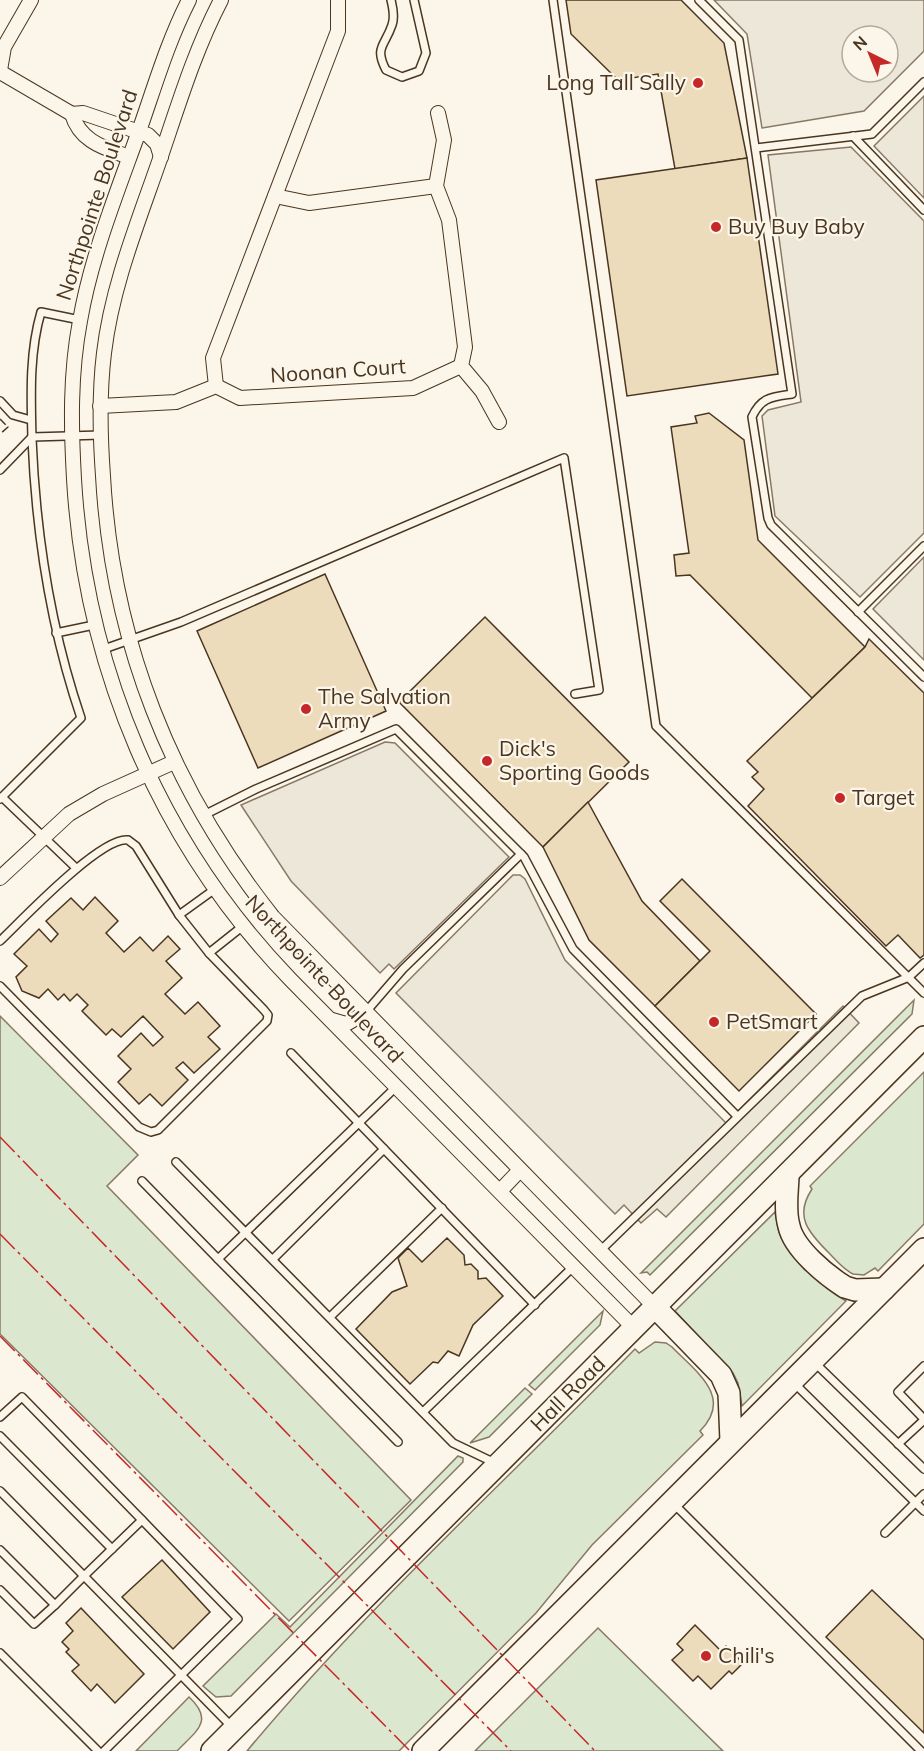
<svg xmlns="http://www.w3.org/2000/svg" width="924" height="1751" font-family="Mulish,sans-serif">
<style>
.green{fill:#dce7d0;stroke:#887966;stroke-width:1.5}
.parking{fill:#ede7d9;stroke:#887966;stroke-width:1.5;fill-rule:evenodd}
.building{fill:#ecdcbc;stroke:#4a3520;stroke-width:1.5}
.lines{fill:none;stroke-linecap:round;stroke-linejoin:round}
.service-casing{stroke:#4a3520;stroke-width:10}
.minor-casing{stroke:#4a3520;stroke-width:16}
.trunk-casing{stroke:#4a3520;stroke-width:24}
.service{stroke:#fbf6e9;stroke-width:7}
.minor{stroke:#fbf6e9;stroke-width:14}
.trunk{stroke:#fbf6e9;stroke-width:21}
.fence{stroke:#4a3520;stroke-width:1.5;stroke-dasharray:8 3;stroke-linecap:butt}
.power{stroke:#c62828;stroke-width:1.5;stroke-dasharray:21 4.5 3 4.5;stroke-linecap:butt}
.poi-dot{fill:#c62828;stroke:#fbf6e9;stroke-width:2}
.labels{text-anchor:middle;stroke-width:4.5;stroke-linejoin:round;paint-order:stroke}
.poi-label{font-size:21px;fill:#4a3520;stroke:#fbf6e9;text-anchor:start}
.street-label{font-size:21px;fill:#4a3520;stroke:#fbf6e9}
</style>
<rect width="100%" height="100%" fill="#fbf6e9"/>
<!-- green -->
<g class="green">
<path d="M914 1000 912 1014 653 1272 650 1275 647 1272 641 1273Z"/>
<path d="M0 1016 138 1155 107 1186 411 1500 289 1621 0 1334Z"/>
<path d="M924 1072V1224L878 1271 875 1268 864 1275 853 1274C843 1269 836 1260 828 1252 808 1232 794 1216 812 1189L810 1186Z"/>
<path d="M775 1212C777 1219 777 1228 780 1235 789 1259 824 1288 846 1301L742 1406 738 1383 733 1373 675 1311Z"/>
<path d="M603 1311 600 1325 535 1390 529 1385Z"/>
<path d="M655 1342 666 1343 672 1347C696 1372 734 1397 700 1431L703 1435 592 1545 536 1613 399 1751H247C366 1608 505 1482 635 1349L639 1353Z"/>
<path d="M525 1388 532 1394 489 1437 470 1443Z"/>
<path d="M458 1456 463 1458V1462L231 1696 216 1697 203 1686 276 1614 290 1627Z"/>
<path d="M598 1628 723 1751H475Z"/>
<path d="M189 1697C215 1721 196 1731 177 1751H136Z"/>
</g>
<!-- parking -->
<g class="parking">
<path d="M714 0H924V51L864 111 762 128 747 34ZM852 36H888V72H852Z"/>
<path d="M924 96V198L874 146Z"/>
<path d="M851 147 924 221V533L860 597 775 516 762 416 768 410 801 402 768 155Z"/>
<path d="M924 557V660L873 609Z"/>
<path d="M385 742 395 743 509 857 394 969 389 964 380 973 291 881 241 805Z"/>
<path d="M513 875H520L525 879 565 960 726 1123 843 1006 859 1023 666 1217 657 1209 641 1223 624 1205 615 1214 396 993Z"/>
</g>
<!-- building -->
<g class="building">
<path d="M566 0H681L724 43 747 158 675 169 658 74 618 80 571 34Z"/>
<path d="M747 158 778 374 627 396 596 180Z"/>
<path d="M709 413 744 440 758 540 865 647 812 698 690 575 676 576 674 555 689 553 671 427 697 423 695 416Z"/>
<path d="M325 574 386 711 258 768 197 631Z"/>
<path d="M485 617 629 762 543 847 399 702Z"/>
<path d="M869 639 924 693V955L920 958 898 935 886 946 748 806 764 789 752 777 758 772 747 761 865 647Z"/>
<path d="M588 802 642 901 700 961 655 1006 589 940 543 847Z"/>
<path d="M682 879 816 1014 739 1091 655 1006 710 951 660 901Z"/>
<path d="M95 897 118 921 106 933 124 952 140 937 153 951 168 936 180 949 166 961 182 978 165 994 185 1014 198 1002 220 1026 208 1037 220 1049 194 1073 183 1062 176 1068 188 1080 162 1106 150 1094 139 1104 118 1082 131 1069 118 1056 141 1033 153 1046 163 1037 143 1016 121 1037 112 1029 106 1035 82 1011 88 1005 77 994 70 1001 64 994 58 1000 48 989 39 998 22 991 16 977 27 966 14 954 39 929 51 942 58 934 46 921 71 898 83 910Z"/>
<path d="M447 1238 464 1255 465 1265 471 1264 478 1271V1279L486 1278 503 1296 473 1325 459 1356 448 1351 438 1363 433 1362 410 1384 356 1329 392 1292 407 1286 398 1258 408 1248 422 1262Z"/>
<path d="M162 1560 210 1612 173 1649 122 1597Z"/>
<path d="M872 1590 924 1640V1733L826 1637Z"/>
<path d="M81 1608 144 1674 115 1703 97 1684 91 1691 72 1671 79 1665 66 1652 69 1649 62 1642 73 1631 66 1623Z"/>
<path d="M695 1625 721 1651 726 1646 743 1663 732 1674 729 1671 711 1689 698 1676 693 1681 672 1660 683 1650 677 1644Z"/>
</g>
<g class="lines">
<defs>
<g id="service">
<path d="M391 0C393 8 395 17 392 25 385 46 374 47 386 70L402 77 419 71 426 53 414 0"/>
<path d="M553 0 656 726 924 993"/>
<path d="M699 0 739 40 792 394C772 397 761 397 752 417L768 518 771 525 924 677"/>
<path d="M853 136 924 210"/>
<path d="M756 148 872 134 924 82"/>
<path d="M0 401 13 415 31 420"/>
<path d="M0 470 32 437 101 435"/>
<path d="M858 612 924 546"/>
<path d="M56 633 94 625"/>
<path d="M101 650 181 622 564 458 599 690 575 694"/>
<path d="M2 797 76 868"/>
<path d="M0 799 81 718C50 627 36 535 32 439 31 397 29 353 41 312L80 320"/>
<path d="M202 816 256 789 396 729 524 857 573 949 737 1116"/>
<path d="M179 915 215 889"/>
<path d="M0 941C21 921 101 836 128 840L136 846 179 915 209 953 264 1010 268 1015 267 1021 158 1130 151 1132 139 1127 0 986"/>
<path d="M209 953 243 926"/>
<path d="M365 1013 403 969 521 854"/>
<path d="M291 1053 384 1149"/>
<path d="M397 1086 218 1259 398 1442"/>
<path d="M176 1162 453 1443 495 1463"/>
<path d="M142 1181 218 1259"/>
<path d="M599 1252 862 996 909 977 924 963"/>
<path d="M273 1259 384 1149 535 1305"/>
<path d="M330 1317 442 1208"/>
<path d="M814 1362 924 1469"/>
<path d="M924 1366 898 1392 924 1419"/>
<path d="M794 1383 924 1511"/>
<path d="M423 1412 574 1266"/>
<path d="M0 1417 22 1397 142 1520"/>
<path d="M0 1436 112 1549"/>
<path d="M898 1444 924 1420"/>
<path d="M0 1491 84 1576 55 1605"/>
<path d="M673 1503 921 1751"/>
<path d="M885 1533 924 1494"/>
<path d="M0 1550 55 1605 34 1624 0 1590"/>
<path d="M0 1653 98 1751"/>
<path d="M104 1751 238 1619 142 1520 84 1576 232 1727"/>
</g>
<g id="minor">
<path d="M189 0C167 43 154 89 138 134 116 195 91 257 80 321 70 374 71 426 74 479 85 667 159 843 290 979L634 1328"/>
<path d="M221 0C195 50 179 103 161 156 139 220 112 285 104 353 99 394 100 435 103 476 112 640 171 789 273 917L655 1307"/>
<path d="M0 70 4 47 31 0"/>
<path d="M0 72 72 114 83 113 148 135 157 144 161 157"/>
<path d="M438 113 444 140 436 186 449 220 465 347 461 366 482 391 499 422"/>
<path d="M72 114C80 142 105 148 129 157"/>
<path d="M275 196 309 203 436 186"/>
<path d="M216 386 213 358 338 31V0"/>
<path d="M100 406 176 402 216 386 240 398 413 388 461 366"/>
<path d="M0 878 69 814 103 794 174 762"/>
<path d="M332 1020 346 1024 365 1013"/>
<path d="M500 1191 520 1170"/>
</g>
<g id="trunk">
<path d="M788 1174C788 1190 784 1209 789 1226 794 1249 826 1275 845 1287L855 1290 884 1289"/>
<path d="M655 1307 721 1375 729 1393 731 1441"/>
<path d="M212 1751 924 1037"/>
<path d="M423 1751 924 1249"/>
</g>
</defs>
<!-- service casing -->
<use href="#service" class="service-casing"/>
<!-- minor casing -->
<use href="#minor" class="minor-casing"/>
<!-- trunk casing -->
<use href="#trunk" class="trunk-casing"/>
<!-- service -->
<use href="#service" class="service"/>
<!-- minor -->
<use href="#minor" class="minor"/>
<!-- trunk -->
<use href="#trunk" class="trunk"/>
<!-- fence -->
<path class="fence" d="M0 419 8 427 0 434"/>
<!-- power -->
<g class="power">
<path d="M0 1137 595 1751"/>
<path d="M0 1234 511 1751"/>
<path d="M0 1336 410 1751"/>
</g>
</g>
<!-- markers -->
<g class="poi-dot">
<circle cx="698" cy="83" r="6"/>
<circle cx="716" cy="227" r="6"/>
<circle cx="306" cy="709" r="6"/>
<circle cx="487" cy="761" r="6"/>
<circle cx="840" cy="798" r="6"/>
<circle cx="714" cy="1022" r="6"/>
<circle cx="706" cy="1656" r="6"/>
</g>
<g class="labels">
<!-- poi labels -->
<g class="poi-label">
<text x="686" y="90" text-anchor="end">Long Tall Sally</text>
<text x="728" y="234">Buy Buy Baby</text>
<text x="318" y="704">The Salvation<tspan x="318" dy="24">Army</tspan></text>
<text x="499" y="756">Dick's<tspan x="499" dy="24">Sporting Goods</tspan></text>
<text x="852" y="805">Target</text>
<text x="726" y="1029">PetSmart</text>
<text x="718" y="1663">Chili's</text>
</g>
<!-- street labels -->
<g class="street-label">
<text transform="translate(97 195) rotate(-72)" y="7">Northpointe Boulevard</text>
<text transform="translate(338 371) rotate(-4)" y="7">Noonan Court</text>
<text transform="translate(324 979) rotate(47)" y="7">Northpointe Boulevard</text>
<text transform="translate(568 1394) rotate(-45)" y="7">Hall Road</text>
</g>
</g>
<!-- north arrow -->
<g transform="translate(870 54) rotate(317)"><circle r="28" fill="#fbf6e9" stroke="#b4a999" stroke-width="1.5"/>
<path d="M0-4.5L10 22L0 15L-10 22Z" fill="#c62828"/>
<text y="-9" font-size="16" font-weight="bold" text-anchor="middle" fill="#4a3520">N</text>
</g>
</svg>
